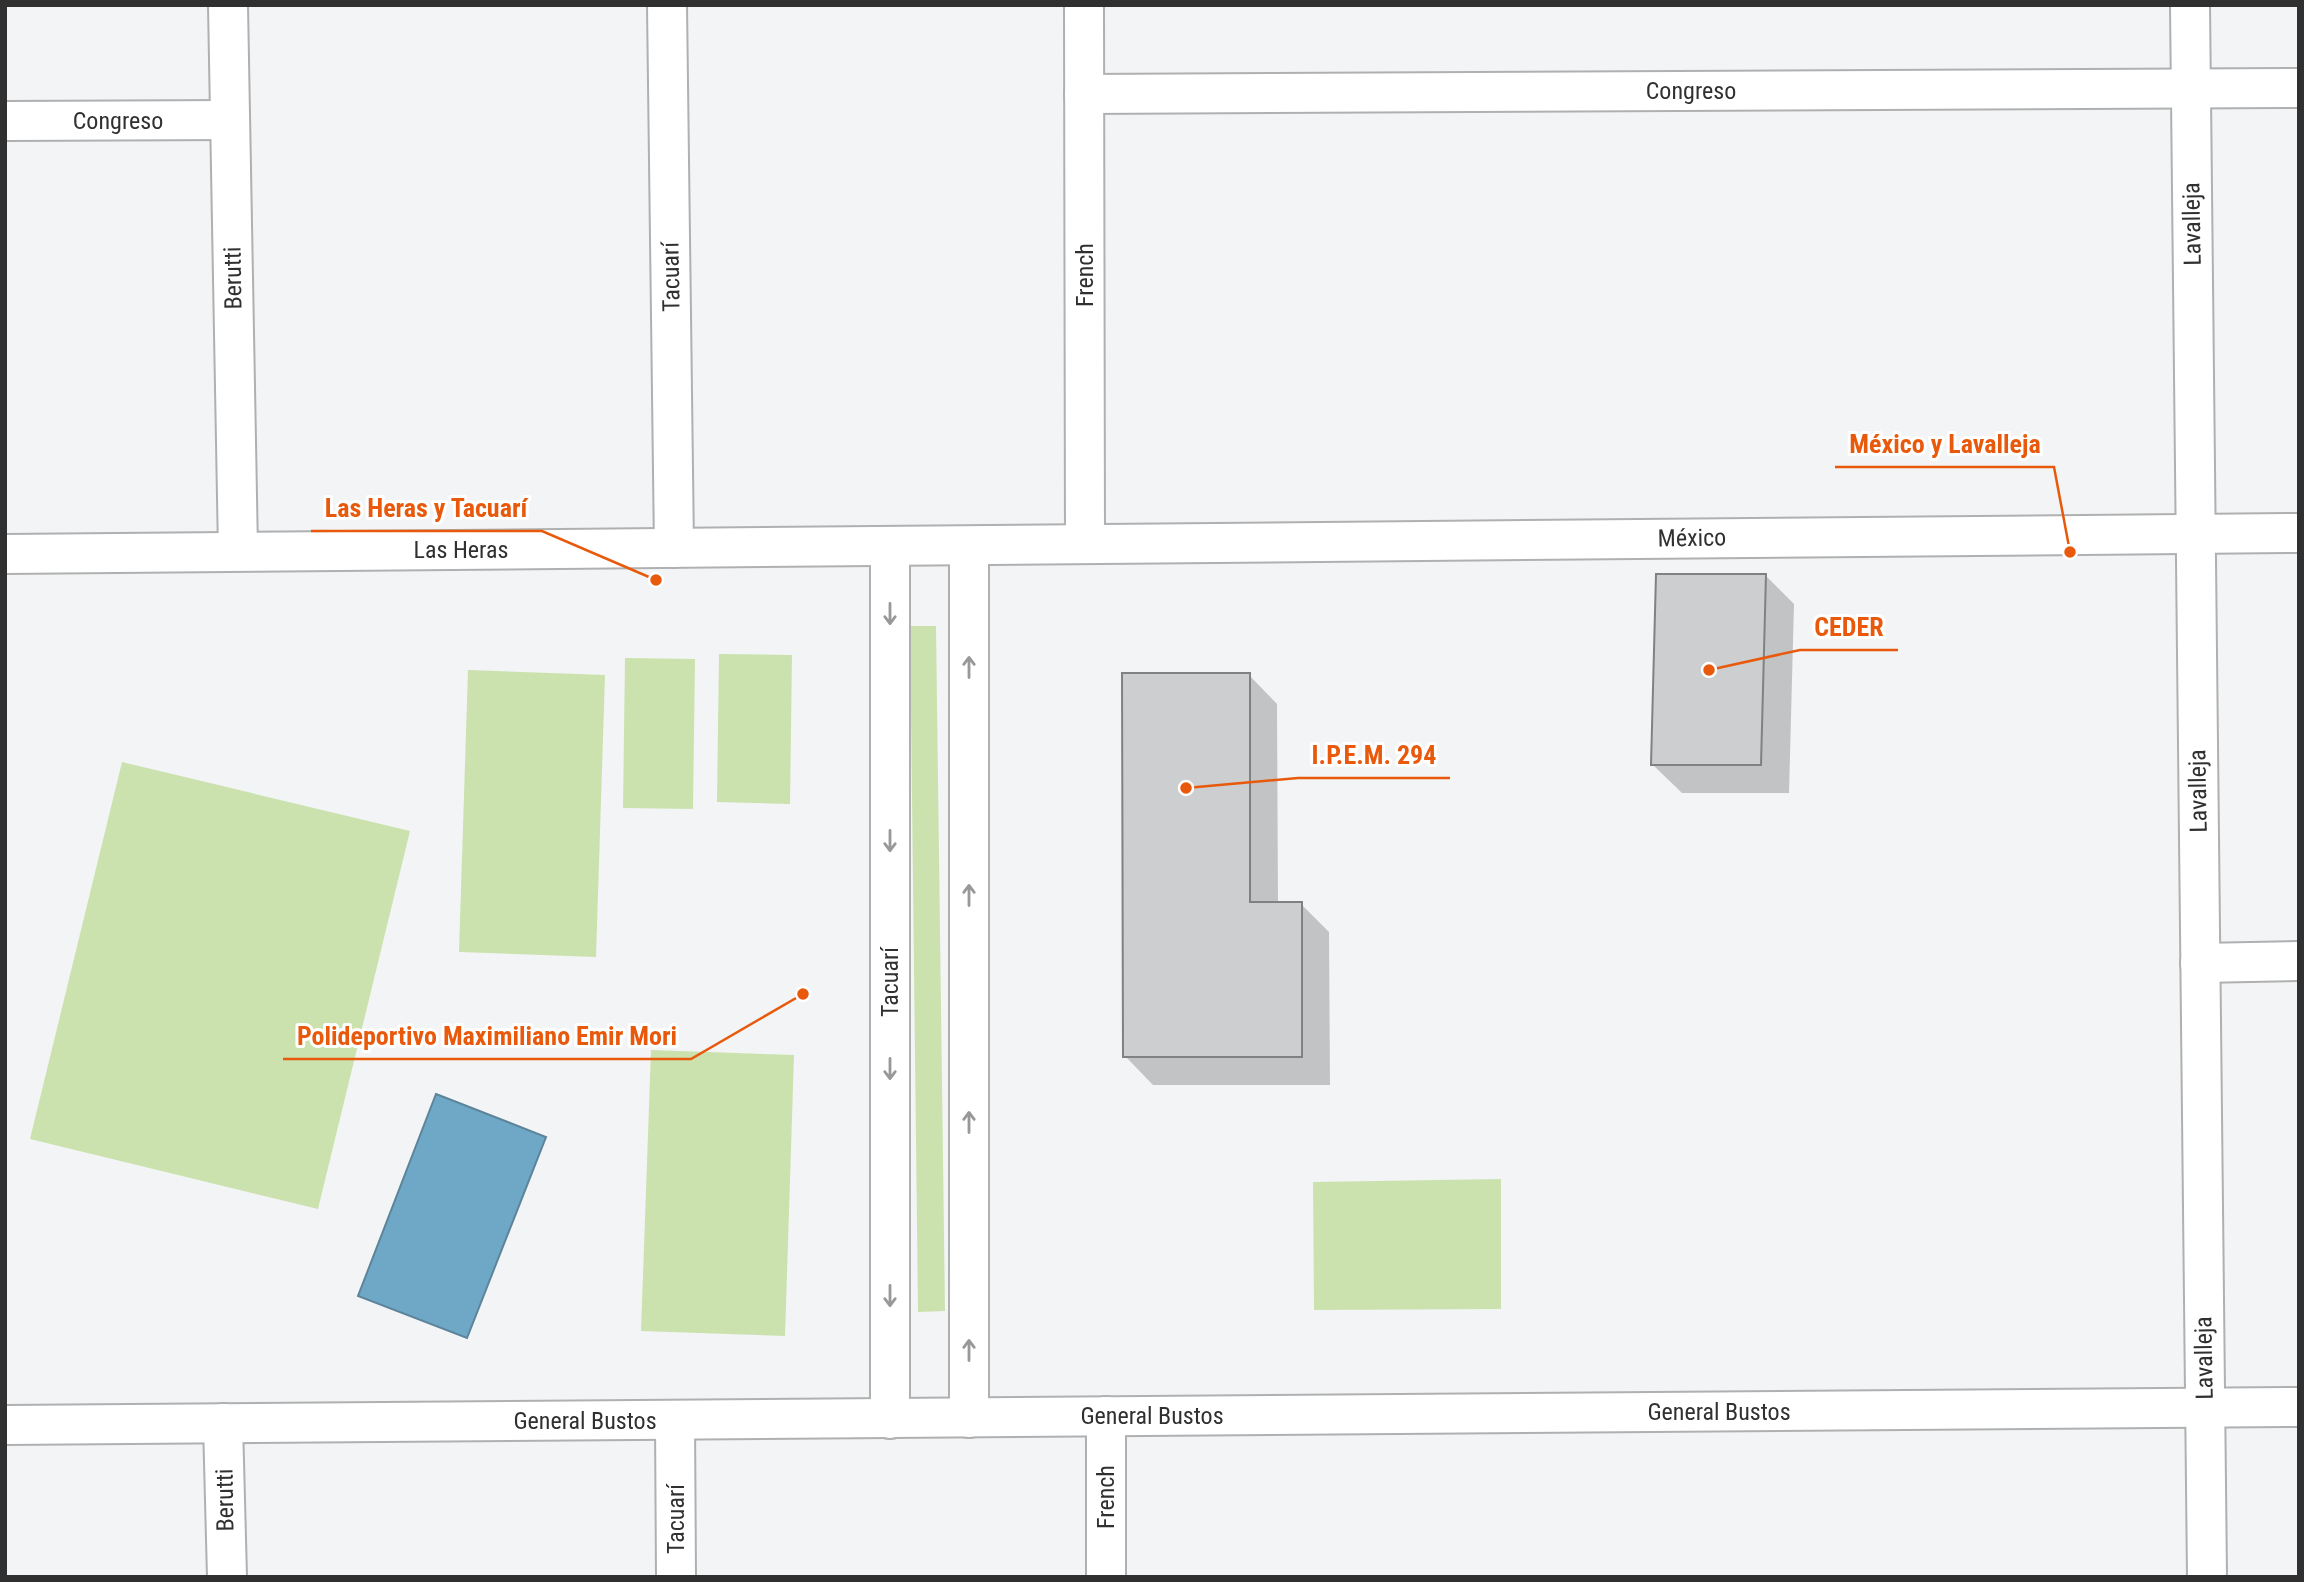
<svg xmlns="http://www.w3.org/2000/svg" width="2304" height="1582" font-family="'Roboto Condensed',sans-serif">
<style>
.green{fill:#cbe2ae}
.water{fill:#6fa8c7;stroke:#5c849a;stroke-width:2}
.shadow{fill:#0003}
.building{fill:#cdcecf;stroke:#808182;stroke-width:2}
.lines{fill:none;stroke-linecap:round;stroke-linejoin:round}
.minor-casing{stroke:#afb0b1;stroke-width:42}
.minor{stroke:#fff;stroke-width:38}
.oneway{stroke:#989898}
.labels{text-anchor:middle;stroke-width:6;stroke-linejoin:round;paint-order:stroke}
.street-label{font-size:24px;fill:#303031;stroke:#fff}
.leader{fill:none;stroke:#e8590c;stroke-width:2.5}
.callout-dot{fill:#e8590c;stroke:#fff;stroke-width:2.5}
.callout-label{font-size:26px;text-anchor:middle;font-weight:bold;fill:#e8590c;stroke:#fff;stroke-width:6;stroke-linejoin:round;paint-order:stroke}
</style>
<rect width="100%" height="100%" fill="#f3f4f6"/>
<!-- green -->
<g class="green">
<path d="M910 626H936L945 1311 918 1312Z"/>
<path d="M719 654 792 655 790 804 717 802Z"/>
<path d="M625 658 695 659 693 809 623 808Z"/>
<path d="M468 670 605 675 596 957 459 952Z"/>
<path d="M122 762 410 831 318 1209 30 1139Z"/>
<path d="M651 1050 794 1055 785 1336 641 1331Z"/>
<path d="M1501 1179V1309L1314 1310 1313 1182Z"/>
</g>
<!-- water -->
<path class="water" d="M436 1094 546 1137 467 1338 358 1296Z"/>
<!-- shadow -->
<g class="shadow">
<path d="M1765 575 1794 604 1789 793H1682L1653 765Z"/>
<path d="M1249 675 1277 704 1278 904H1301L1329 932 1330 1085H1153L1125 1056Z"/>
</g>
<!-- building -->
<g class="building">
<path d="M1656 574H1766L1761 765H1651Z"/>
<path d="M1122 673H1250V902H1302V1057H1123Z"/>
</g>
<g class="lines">
<defs>
<g id="minor">
<path d="M228 5 238 551"/>
<path d="M667 5 674 548"/>
<path d="M1084 5 1085 544"/>
<path d="M2190 5 2207 1577"/>
<path d="M1084 94 2299 88"/>
<path d="M5 121 230 120"/>
<path d="M890 546V1419"/>
<path d="M969 546V1418"/>
<path d="M5 554 2299 533"/>
<path d="M2200 963 2299 961"/>
<path d="M1106 1416V1577"/>
<path d="M675 1420 676 1577"/>
<path d="M223 1423 227 1577"/>
<path d="M5 1425 2299 1407"/>
</g>
</defs>
<!-- minor casing -->
<use href="#minor" class="minor-casing"/>
<!-- minor -->
<use href="#minor" class="minor"/>
</g>
<!-- one-way arrows -->
<defs><path id="oneway-shaft" d="M-6 0H5M1.5-3L5.5 0L1.5 3" fill="none" stroke-width="1.6" stroke-linecap="round" stroke-linejoin="round" transform="scale(1.75)"/></defs>
<g class="oneway">
<use href="#oneway-shaft" transform="translate(890 614) rotate(90)"/>
<use href="#oneway-shaft" transform="translate(969 667) rotate(-90)"/>
<use href="#oneway-shaft" transform="translate(890 841) rotate(90)"/>
<use href="#oneway-shaft" transform="translate(969 895) rotate(-90)"/>
<use href="#oneway-shaft" transform="translate(890 1069) rotate(90)"/>
<use href="#oneway-shaft" transform="translate(969 1122) rotate(-90)"/>
<use href="#oneway-shaft" transform="translate(890 1296) rotate(90)"/>
<use href="#oneway-shaft" transform="translate(969 1350) rotate(-90)"/>
</g>
<g class="labels">
<!-- street labels -->
<g class="street-label">
<text x="1691" y="99">Congreso</text>
<text x="118" y="129">Congreso</text>
<text transform="translate(2192 224) rotate(-91)" y="8">Lavalleja</text>
<text transform="translate(1085 275) rotate(-90)" y="8">French</text>
<text transform="translate(671 277) rotate(-91)" y="8">Tacuarí</text>
<text transform="translate(233 278) rotate(-91)" y="8">Berutti</text>
<text transform="translate(1692 538) rotate(-1)" y="8">México</text>
<text x="461" y="558">Las Heras</text>
<text transform="translate(2198 791) rotate(-91)" y="8">Lavalleja</text>
<text transform="translate(890 982) rotate(-90)" y="8">Tacuarí</text>
<text transform="translate(2204 1358) rotate(-91)" y="8">Lavalleja</text>
<text x="1719" y="1420">General Bustos</text>
<text x="1152" y="1424">General Bustos</text>
<text x="585" y="1429">General Bustos</text>
<text transform="translate(1106 1497) rotate(-90)" y="8">French</text>
<text transform="translate(225 1500) rotate(-91)" y="8">Berutti</text>
<text transform="translate(676 1519) rotate(-90)" y="8">Tacuarí</text>
</g>
</g>
<!-- callouts -->
<path class="leader" d="M2070 552L2054 467H1835M656 580L542 531H311M1709 670L1800 650H1898M1186 788L1298 778H1450M803 994L691 1059H283"/>
<g class="callout-dot">
<circle cx="2070" cy="552" r="7"/>
<circle cx="656" cy="580" r="7"/>
<circle cx="1709" cy="670" r="7"/>
<circle cx="1186" cy="788" r="7"/>
<circle cx="803" cy="994" r="7"/>
</g>
<g class="callout-label">
<text x="1945" y="453">México y Lavalleja</text>
<text x="426" y="517">Las Heras y Tacuarí</text>
<text x="1849" y="636">CEDER</text>
<text x="1374" y="764">I.P.E.M. 294</text>
<text x="487" y="1045">Polideportivo Maximiliano Emir Mori</text>
</g>
<!-- border -->
<rect width="2304" height="1582" fill="none" stroke="#303031" stroke-width="14"/>
</svg>
